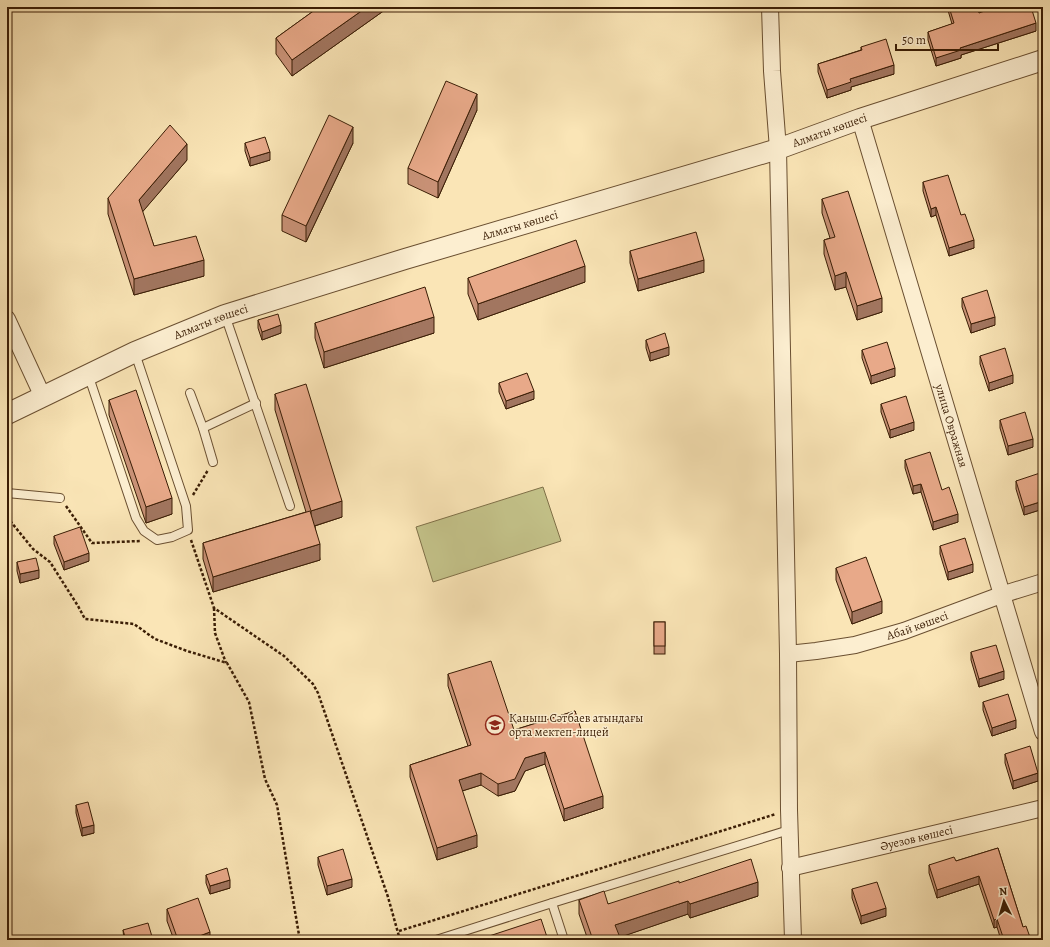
<svg xmlns="http://www.w3.org/2000/svg" width="1050" height="947" font-family="Alegreya,serif">
<style>
.green{fill:#c4c38a;stroke:#7f7048}
.lines{fill:none;stroke-linecap:round;stroke-linejoin:round}
.service-casing{stroke:#6a4f31;stroke-width:10}
.minor-casing{stroke:#6a4f31;stroke-width:18}
.tertiary-casing{stroke:#6a4f31;stroke-width:22}
.path{stroke:#3a1d05;stroke-width:2.5;stroke-dasharray:3 2;stroke-linecap:butt}
.service{stroke:#fceed0;stroke-width:8}
.minor{stroke:#fceed0;stroke-width:16}
.tertiary{stroke:#fceed0;stroke-width:20}
.wall{fill:#c89176;stroke:#3a1d05}
.shaded-wall{fill:#a27660;stroke:#3a1d05}
.building{fill:#e8a989;stroke:#3a1d05}
.labels{text-anchor:middle;stroke-width:3;stroke-linejoin:round;paint-order:stroke}
.street-label{font-size:12px;fill:#3a1d05;stroke:#fceed0}
.poi-label{font-size:12px;fill:#3a1d05;stroke:#fceed0;text-anchor:start}
</style>
<rect width="100%" height="100%" fill="#fae5b6"/>
<filter id="stains"><feTurbulence type="fractalNoise" baseFrequency=".005" numOctaves="4"/><feColorMatrix values="0 0 0 0 .2 0 0 0 0 .09 0 0 0 0 .02 0 0 0 .5 -.17"/></filter>
<radialGradient id="worn" r=".72"><stop offset=".6" stop-color="#630" stop-opacity="0"/><stop offset="1" stop-color="#630" stop-opacity=".3"/></radialGradient>
<!-- green -->
<path class="green" d="M543 487 561 541 433 582 416 527Z"/>
<g class="lines">
<defs>
<g id="service">
<path d="M225 315 290 506"/>
<path d="M88 374 136 518 144 531 157 540 172 537 188 530 186 506 135 353"/>
<path d="M190 393 203 428 256 403"/>
<path d="M203 428 213 462"/>
<path d="M7 493 60 498"/>
<path d="M552 903 564 940"/>
<path d="M436 940 552 903 789 830"/>
</g>
<g id="minor">
<path d="M770 7 772 71 778 149 788 654 789 810 793 940"/>
<path id="s1" d="M860 119 1043 732"/>
<path d="M7 319 43 397"/>
<path id="s2" d="M788 654 816 651 855 645 904 631 1001 595 1043 582"/>
<path id="s3" d="M790 868 1043 808"/>
</g>
<g id="tertiary">
<path id="s4" d="M7 414 135 352 225 315 405 259 778 149 860 119 1043 60"/>
</g>
</defs>
<!-- service casing -->
<use href="#service" class="service-casing"/>
<!-- minor casing -->
<use href="#minor" class="minor-casing"/>
<!-- tertiary casing -->
<use href="#tertiary" class="tertiary-casing"/>
<!-- path -->
<g class="path">
<path d="M193 495 208 470"/>
<path d="M66 506 92 543 140 541"/>
<path d="M7 517 33 549 50 562 78 606 85 619 134 624 155 639 187 651 227 663 249 702 265 779 277 805 299 935 302 940"/>
<path d="M191 540 214 608 284 656 313 684 318 693 388 897 400 940"/>
<path d="M214 608 215 633 226 663"/>
<path d="M399 931 776 814"/>
</g>
<!-- service -->
<use href="#service" class="service"/>
<!-- minor -->
<use href="#minor" class="minor"/>
<!-- tertiary -->
<use href="#tertiary" class="tertiary"/>
</g>
<!-- wall -->
<g class="wall">
<path d="M319 7H389L292 76 276 54V38Z"/>
<path d="M947 7H977L979 13 1036 31 961 55V58L936 66 928 40V32L952 24Z"/>
<path d="M861 47 894 74 851 87V90L827 98 818 72V64L861 50Z"/>
<path d="M477 110 438 198 408 184V168Z"/>
<path d="M245 143 270 160 250 166 245 151Z"/>
<path d="M353 143 306 242 282 231V215Z"/>
<path d="M187 160 142 212 154 246 204 276 134 295 108 214V198Z"/>
<path d="M923 182 961 215 974 248 949 256 936 215 931 217 923 191Z"/>
<path d="M822 199 882 312 857 320 846 287 835 290 824 254V240L830 238 822 213Z"/>
<path d="M630 251 704 272 638 291 630 263Z"/>
<path d="M468 278 585 282 478 320 468 294Z"/>
<path d="M962 298 995 325 971 333 962 307Z"/>
<path d="M258 320 281 333 262 340 258 328Z"/>
<path d="M315 323 434 333 324 368 315 338Z"/>
<path d="M646 340 669 355 650 361 646 348Z"/>
<path d="M862 350 895 376 871 384 862 358Z"/>
<path d="M980 356 1013 383 989 391 980 364Z"/>
<path d="M499 383 534 399 506 409 499 392Z"/>
<path d="M275 394 342 517 315 526 320 560 213 592 203 559V543L306 512 275 410Z"/>
<path d="M109 400 172 514 146 523 109 415Z"/>
<path d="M881 404 914 430 890 438 881 412Z"/>
<path d="M1000 420 1033 447 1008 455 1000 428Z"/>
<path d="M905 460 942 490 958 522 933 530 921 492 913 494 905 468Z"/>
<path d="M1016 481H1043V509L1024 515 1016 489Z"/>
<path d="M54 536 89 561 64 570 54 544Z"/>
<path d="M940 546 973 572 948 580 940 554Z"/>
<path d="M17 562 39 578 20 583 17 571Z"/>
<path d="M836 568 882 613 852 624 836 580Z"/>
<rect x="654" y="622" width="11" height="32"/>
<path d="M971 652 1004 679 979 687 971 660Z"/>
<path d="M448 674 514 730 575 711 603 808 564 821 545 764 525 771 515 791 498 796 481 785 462 791 477 847 437 860 410 777V765L468 746 448 686Z"/>
<path d="M983 702 1016 728 992 736 983 710Z"/>
<path d="M1005 754 1038 781 1013 789 1005 763Z"/>
<path d="M76 805 94 833 82 836 76 813Z"/>
<path d="M998 848 1023 927 1031 940H1001L997 927 994 928 979 884 937 898 929 873V865L956 861Z"/>
<path d="M318 857 352 887 327 895 318 865Z"/>
<path d="M206 875 230 888 210 894 206 883Z"/>
<path d="M852 889 886 916 861 924 852 898Z"/>
<path d="M758 896 690 918 688 914 620 937 621 940H588L579 914V900L608 904Z"/>
<path d="M167 909 210 940H174L167 921Z"/>
<path d="M123 930 153 940H124Z"/>
</g>
<!-- shaded-wall -->
<g class="shaded-wall">
<path d="M367 7H389L292 76V60Z"/>
<path d="M1036 23V31L961 55V58L936 66V58L960 48Z"/>
<path d="M894 65V74L851 87V90L827 98V90L850 79Z"/>
<path d="M477 94V110L438 198V182Z"/>
<path d="M353 127V143L306 242V226Z"/>
<path d="M187 144V160L139 216V200Z"/>
<path d="M270 152V160L250 166V158Z"/>
<path d="M936 207V215L931 217V209Z"/>
<path d="M974 240V248L949 256V248Z"/>
<path d="M204 260V276L134 295V279Z"/>
<path d="M704 260V272L638 291V279Z"/>
<path d="M585 266V282L478 320V304Z"/>
<path d="M846 272V287L835 290V276Z"/>
<path d="M882 298V312L857 320V306Z"/>
<path d="M434 317V333L324 368V352Z"/>
<path d="M995 317V325L971 333V324Z"/>
<path d="M281 325V333L262 340V332Z"/>
<path d="M669 347V355L650 361V353Z"/>
<path d="M895 368V376L871 384V376Z"/>
<path d="M1013 375V383L989 391V383Z"/>
<path d="M534 391V399L506 409V401Z"/>
<path d="M914 422V430L890 438V430Z"/>
<path d="M1033 439V447L1008 455V446Z"/>
<path d="M921 484V492L913 494V486Z"/>
<path d="M172 498V514L146 523V507Z"/>
<path d="M342 501V517L311 527V511Z"/>
<path d="M1043 501V509L1024 515V507Z"/>
<path d="M958 514V522L933 530V522Z"/>
<path d="M320 544V560L213 592V577Z"/>
<path d="M89 553V561L64 570V562Z"/>
<path d="M973 564V572L948 580V572Z"/>
<path d="M39 570V578L20 583V574Z"/>
<path d="M882 601V613L852 624V612Z"/>
<path d="M1004 671V679L979 687V679Z"/>
<path d="M1016 720V728L992 736V728Z"/>
<path d="M545 752V764L525 771 515 791 498 796V784L525 758Z"/>
<path d="M481 773V785L459 792V780Z"/>
<path d="M1038 773V781L1013 789V781Z"/>
<path d="M9 793V804H7V794Z"/>
<path d="M603 796V808L564 821V809Z"/>
<path d="M94 825V833L82 836V828Z"/>
<path d="M477 835V847L437 860V848Z"/>
<path d="M979 876V884L937 898V890Z"/>
<path d="M352 879V887L327 895V886Z"/>
<path d="M230 880V888L210 894V886Z"/>
<path d="M758 882V896L690 918V904Z"/>
<path d="M688 901V914L615 939V925Z"/>
<path d="M886 908V916L861 924V916Z"/>
<path d="M997 919V927L994 928V920Z"/>
<path d="M210 932V940H189Z"/>
</g>
<!-- building -->
<g class="building">
<path d="M319 7H367L292 60 276 38Z"/>
<path d="M949 7H977L979 13 996 7H1031L1036 23 960 48 961 50 936 58 928 32 954 23Z"/>
<path d="M886 39 894 65 850 79 851 82 827 90 818 64 862 50 861 47Z"/>
<path d="M446 81 477 94 438 182 408 168Z"/>
<path d="M329 115 353 127 306 226 282 215Z"/>
<path d="M170 125 187 144 139 200 154 246 196 236 204 260 134 279 108 198Z"/>
<path d="M265 137 270 152 250 158 245 143Z"/>
<path d="M948 175 961 215 965 214 974 240 949 248 936 207 931 209 923 182Z"/>
<path d="M848 191 882 298 857 306 846 272 835 276 824 240 835 237 822 199Z"/>
<path d="M696 232 704 260 638 279 630 251Z"/>
<path d="M576 240 585 266 478 304 468 278Z"/>
<path d="M425 287 434 317 324 352 315 323Z"/>
<path d="M987 290 995 317 971 324 962 298Z"/>
<path d="M278 314 281 325 262 332 258 320Z"/>
<path d="M665 333 669 347 650 353 646 340Z"/>
<path d="M887 342 895 368 871 376 862 350Z"/>
<path d="M1005 348 1013 375 989 383 980 356Z"/>
<path d="M527 373 534 391 506 401 499 383Z"/>
<path d="M306 384 342 501 311 511 275 394Z"/>
<path d="M136 390 172 498 146 507 109 400Z"/>
<path d="M906 396 914 422 890 430 881 404Z"/>
<path d="M1025 412 1033 439 1008 446 1000 420Z"/>
<path d="M930 452 942 490 949 487 958 514 933 522 921 484 913 486 905 460Z"/>
<path d="M1040 473 1043 481V501L1024 507 1016 481Z"/>
<path d="M310 511 320 544 213 577 203 543Z"/>
<path d="M80 527 89 553 64 562 54 536Z"/>
<path d="M965 538 973 564 948 572 940 546Z"/>
<path d="M866 557 882 601 852 612 836 568Z"/>
<path d="M36 558 39 570 20 574 17 562Z"/>
<rect x="654" y="622" width="11" height="24"/>
<path d="M996 645 1004 671 979 679 971 652Z"/>
<path d="M491 661 514 730 575 711 603 796 564 809 545 752 525 758 515 779 498 784 481 773 459 780 477 835 437 848 410 765 471 745 448 674Z"/>
<path d="M1008 694 1016 720 992 728 983 702Z"/>
<path d="M1030 746 1038 773 1013 781 1005 754Z"/>
<path d="M7 787 9 793 7 794Z"/>
<path d="M88 802 94 825 82 828 76 805Z"/>
<path d="M998 848 1023 927 1026 926 1031 940H1004L997 919 994 920 979 876 937 890 929 865 954 857 956 861Z"/>
<path d="M343 849 352 879 327 886 318 857Z"/>
<path d="M751 859 758 882 690 904 688 901 615 925 621 940H593L579 900 604 891 608 904 679 881V883Z"/>
<path d="M227 868 230 880 210 886 206 875Z"/>
<path d="M877 882 886 908 861 916 852 889Z"/>
<path d="M198 898 210 932 189 940H178L167 909Z"/>
<path d="M541 919 548 940H477Z"/>
<path d="M148 923 153 940H126L123 930Z"/>
</g>
<!-- icons -->
<defs>
<symbol id="school-ring" viewBox="-11 -11 22 22"><circle r="9.5" fill="#fceed0" stroke="#8f2418" stroke-width="1.5"/><path d="M0-5L7-2L0 1L-7-2ZM-4 1L0 2.5L4 1V4Q0 6-4 4Z" fill="#8f2418"/></symbol>
</defs>
<g fill-rule="evenodd">
<use href="#school-ring" x="484" y="714" width="22" height="22"/>
</g>
<g class="labels">
<!-- street labels -->
<g class="street-label">
<text dy="4" stroke="none"><textPath href="#s4" startOffset="872">Алматы көшесі</textPath></text>
<text dy="4" stroke="none"><textPath href="#s4" startOffset="548">Алматы көшесі</textPath></text>
<text dy="4" stroke="none"><textPath href="#s4" startOffset="224">Алматы көшесі</textPath></text>
<text dy="4" stroke="none"><textPath href="#s1" startOffset="320">улица Овражная</textPath></text>
<text dy="4" stroke="none"><textPath href="#s2" startOffset="133">Абай көшесі</textPath></text>
<text dy="4" stroke="none"><textPath href="#s3" startOffset="130">Әуезов көшесі</textPath></text>
</g>
<!-- poi labels -->
<g class="poi-label">
<text x="509" y="722">Қаныш Сәтбаев атындағы<tspan x="509" dy="14">орта мектеп-лицей</tspan></text>
</g>
</g>
<!-- margin -->
<rect width="1050" height="947" fill="none" stroke="#fae5b6" stroke-width="24"/>
<rect x="8" y="8" width="1034" height="931" fill="none" stroke="#3a1d05" stroke-width="2"/>
<rect x="12" y="12" width="1026" height="923" fill="none" stroke="#3a1d05"/>
<!-- north arrow -->
<g transform="translate(1004 901) rotate(355)" stroke="#fceed0" stroke-width="3" paint-order="stroke">
<path d="M0-3L7 15L0 10L-7 15Z" fill="#3a1d05"/>
<text y="-6" font-size="11" font-weight="bold" text-anchor="middle" fill="#3a1d05">N</text>
</g>
<!-- scale -->
<path d="M896 44v6h102v-6" fill="none" stroke="#3a1d05" stroke-width="2"/>
<text x="902" y="44" font-size="12" fill="#3a1d05" stroke="#fceed0" stroke-width="3" paint-order="stroke">50 m</text>
<rect width="100%" height="100%" filter="url(#stains)"/>
<rect width="100%" height="100%" fill="url(#worn)"/>
</svg>
